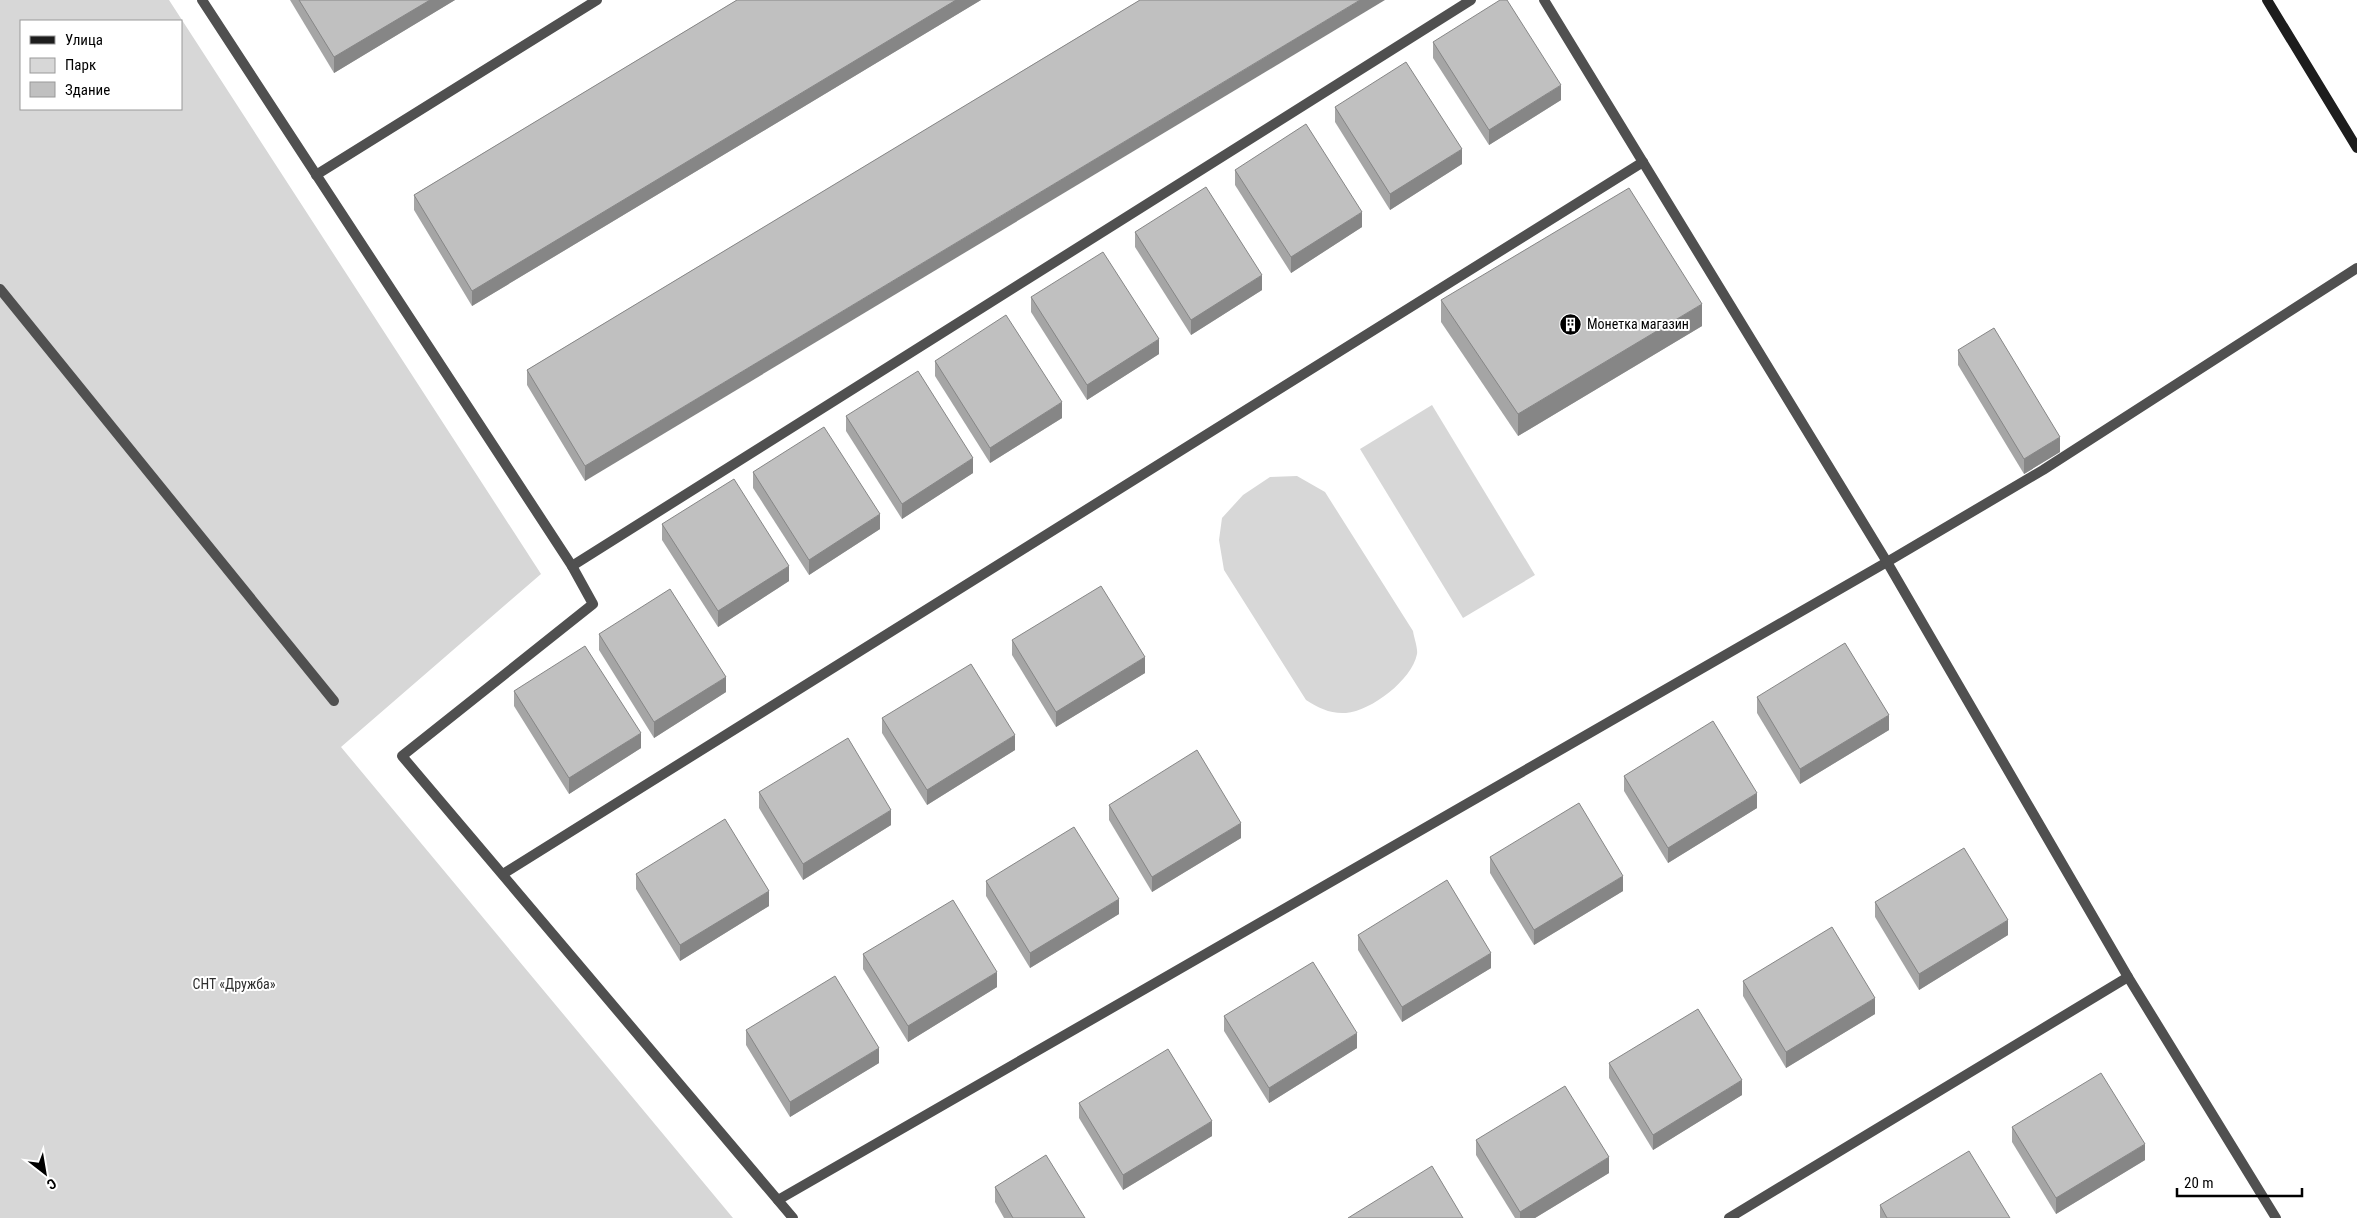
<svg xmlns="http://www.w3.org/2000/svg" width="2357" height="1218" font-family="'Roboto Condensed',sans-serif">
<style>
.green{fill:#d7d7d7;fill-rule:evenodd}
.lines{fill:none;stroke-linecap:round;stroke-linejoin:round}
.lane{stroke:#505050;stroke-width:10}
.street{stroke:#505050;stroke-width:10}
.secondary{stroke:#1d1d1d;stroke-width:10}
.wall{fill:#a5a5a5}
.shaded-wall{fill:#868686}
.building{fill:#c0c0c0;stroke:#868686}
.labels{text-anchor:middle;stroke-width:4;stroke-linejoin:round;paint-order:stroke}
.poi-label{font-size:14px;fill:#000;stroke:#fff;text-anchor:start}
.park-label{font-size:14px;fill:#2e2e2e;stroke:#fff}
</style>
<rect width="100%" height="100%" fill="#fff"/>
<!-- green -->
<g class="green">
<path d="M0 0H169L541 574 341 747 733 1218H0ZM21 21H181V109H21Z"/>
<path d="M1432 405 1535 575 1463 618 1360 449Z"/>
<path d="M1297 476 1325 492 1413 631C1414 638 1418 648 1417 654 1412 680 1371 711 1346 713 1330 714 1319 708 1306 700L1224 570 1219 540 1222 518 1243 495 1270 477Z"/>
</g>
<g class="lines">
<!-- lane -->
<g class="lane">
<path d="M316 175 597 0"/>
<path d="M0 289 334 701"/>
<path d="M572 566 1471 0"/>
<path d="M778 1200 1887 562"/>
<path d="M1729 1218 2128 977"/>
</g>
<!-- street -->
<g class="street">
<path d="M202 0 572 566 593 604 402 756 793 1218"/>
<path d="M1544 0 1887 562 2128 977 2276 1218"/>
<path d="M1887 562 2043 470 2357 268"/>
<path d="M503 874 1643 162"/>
</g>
<!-- secondary -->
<path class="secondary" d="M2267 0 2357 148"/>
</g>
<!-- wall -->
<g class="wall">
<path d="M290 0H455L334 73Z"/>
<path d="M737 0H981L472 306 414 210V195Z"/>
<path d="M1140 0 585 481 527 385V370Z"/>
<path d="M1433 42 1561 100 1489 145 1433 58Z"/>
<path d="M1335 107 1462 164 1390 210 1335 122Z"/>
<path d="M1235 170 1362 227 1291 273 1235 185Z"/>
<path d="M1135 232 1262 290 1191 335 1135 247Z"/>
<path d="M1031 297 1159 354 1087 400 1031 312Z"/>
<path d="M1441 300 1702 326 1518 436 1441 322Z"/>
<path d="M1958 350 2060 452 2024 474 1958 365Z"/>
<path d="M935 361 1062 418 990 463 935 376Z"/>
<path d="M846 416 973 473 902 519 846 431Z"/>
<path d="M753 472 880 529 809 575 753 488Z"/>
<path d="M662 524 789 581 718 627 662 540Z"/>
<path d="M599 634 726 692 654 738 599 650Z"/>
<path d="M1012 640 1145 673 1056 727 1012 655Z"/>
<path d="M514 691 641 748 569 794 514 706Z"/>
<path d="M1757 697 1889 730 1800 784 1757 713Z"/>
<path d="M882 718 1015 750 927 805 882 733Z"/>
<path d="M1624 776 1757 808 1668 863 1624 791Z"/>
<path d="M759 792 891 825 803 880 759 808Z"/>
<path d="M1109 805 1241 838 1152 892 1109 820Z"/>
<path d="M1490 857 1623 891 1534 945 1490 873Z"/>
<path d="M636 874 769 906 680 961 636 889Z"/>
<path d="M986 881 1119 914 1030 968 986 896Z"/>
<path d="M1875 902 2008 935 1919 990 1875 917Z"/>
<path d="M1358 935 1491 968 1402 1022 1358 950Z"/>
<path d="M863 954 997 987 908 1042 863 969Z"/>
<path d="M1743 981 1875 1014 1786 1068 1743 996Z"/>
<path d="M1224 1016 1357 1048 1269 1103 1224 1031Z"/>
<path d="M746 1030 879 1063 790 1117 746 1045Z"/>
<path d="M1609 1063 1742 1095 1653 1150 1609 1078Z"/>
<path d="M1079 1103 1212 1136 1123 1190 1079 1118Z"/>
<path d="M2012 1127 2145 1160 2056 1214 2012 1142Z"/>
<path d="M1476 1140 1609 1173 1535 1218H1515L1476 1155Z"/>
<path d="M995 1187 1085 1218H1004L995 1202Z"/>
<path d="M1880 1205 2010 1218H1880Z"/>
</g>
<!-- shaded-wall -->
<g class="shaded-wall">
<path d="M430 0H455L334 73V57Z"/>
<path d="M956 0H981L472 306V291Z"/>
<path d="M1360 0H1385L585 481V466Z"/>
<path d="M1561 85V100L1489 145V130Z"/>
<path d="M1462 149V164L1390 210V194Z"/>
<path d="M1362 212V227L1291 273V257Z"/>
<path d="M1262 275V290L1191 335V320Z"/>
<path d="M1702 304V326L1518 436V414Z"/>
<path d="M1159 339V354L1087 400V385Z"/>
<path d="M1062 402V418L990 463V448Z"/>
<path d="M2060 437V452L2024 474V459Z"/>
<path d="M973 458V473L902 519V504Z"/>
<path d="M880 514V529L809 575V560Z"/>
<path d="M789 566V581L718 627V611Z"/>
<path d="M1145 657V673L1056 727V712Z"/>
<path d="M726 677V692L654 738V722Z"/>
<path d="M1889 715V730L1800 784V769Z"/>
<path d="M641 733V748L569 794V778Z"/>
<path d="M1015 735V750L927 805V790Z"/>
<path d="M1757 793V808L1668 863V848Z"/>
<path d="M891 810V825L803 880V864Z"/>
<path d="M1241 823V838L1152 892V877Z"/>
<path d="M1623 876V891L1534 945V930Z"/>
<path d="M769 891V906L680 961V945Z"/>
<path d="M1119 899V914L1030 968V953Z"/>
<path d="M2008 920V935L1919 990V974Z"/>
<path d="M1491 953V968L1402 1022V1007Z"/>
<path d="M997 972V987L908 1042V1026Z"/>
<path d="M1875 998V1014L1786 1068V1052Z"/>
<path d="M1357 1033V1048L1269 1103V1088Z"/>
<path d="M879 1048V1063L790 1117V1102Z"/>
<path d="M1742 1080V1095L1653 1150V1135Z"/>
<path d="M1212 1121V1136L1123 1190V1175Z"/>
<path d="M2145 1144V1160L2056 1214V1198Z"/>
<path d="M1609 1157V1173L1535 1218H1520V1212Z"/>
</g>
<!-- building -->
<g class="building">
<path d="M299 0H430L334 57Z"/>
<path d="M737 0H956L472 291 414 195Z"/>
<path d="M1140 0H1360L585 466 527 370Z"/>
<path d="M1500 0H1507L1561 85 1489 130 1433 42Z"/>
<path d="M1406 62 1462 149 1390 194 1335 107Z"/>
<path d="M1306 124 1362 212 1291 257 1235 170Z"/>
<path d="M1206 187 1262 275 1191 320 1135 232Z"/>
<path d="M1629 188 1702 304 1518 414 1441 300Z"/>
<path d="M1103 252 1159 339 1087 385 1031 297Z"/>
<path d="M1006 315 1062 402 990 448 935 361Z"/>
<path d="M1994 328 2060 437 2024 459 1958 350Z"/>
<path d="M918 371 973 458 902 504 846 416Z"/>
<path d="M824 427 880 514 809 560 753 472Z"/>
<path d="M734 479 789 566 718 611 662 524Z"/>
<path d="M1101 586 1145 657 1056 712 1012 640Z"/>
<path d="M670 589 726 677 654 722 599 634Z"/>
<path d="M1845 643 1889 715 1800 769 1757 697Z"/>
<path d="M585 646 641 733 569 778 514 691Z"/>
<path d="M971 664 1015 735 927 790 882 718Z"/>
<path d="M1713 721 1757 793 1668 848 1624 776Z"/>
<path d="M848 738 891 810 803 864 759 792Z"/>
<path d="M1197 750 1241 823 1152 877 1109 805Z"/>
<path d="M1579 803 1623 876 1534 930 1490 857Z"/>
<path d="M725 819 769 891 680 945 636 874Z"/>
<path d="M1074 827 1119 899 1030 953 986 881Z"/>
<path d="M1964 848 2008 920 1919 974 1875 902Z"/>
<path d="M1447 880 1491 953 1402 1007 1358 935Z"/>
<path d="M953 900 997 972 908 1026 863 954Z"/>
<path d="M1832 927 1875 998 1786 1052 1743 981Z"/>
<path d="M1313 962 1357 1033 1269 1088 1224 1016Z"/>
<path d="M835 976 879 1048 790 1102 746 1030Z"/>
<path d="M1698 1009 1742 1080 1653 1135 1609 1063Z"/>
<path d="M1168 1049 1212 1121 1123 1175 1079 1103Z"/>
<path d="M2101 1073 2145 1144 2056 1198 2012 1127Z"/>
<path d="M1565 1086 1609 1157 1520 1212 1476 1140Z"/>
<path d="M1969 1151 2010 1218H1887L1880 1205Z"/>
<path d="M1046 1155 1085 1218H1013L995 1187Z"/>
<path d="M1432 1166 1463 1218H1348Z"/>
</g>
<!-- icons -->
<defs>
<symbol id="building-disc" viewBox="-11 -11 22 22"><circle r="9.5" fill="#000" stroke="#fff"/><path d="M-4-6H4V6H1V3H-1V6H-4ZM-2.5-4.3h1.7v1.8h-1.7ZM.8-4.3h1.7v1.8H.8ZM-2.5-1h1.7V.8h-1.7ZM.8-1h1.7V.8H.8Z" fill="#fff"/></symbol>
</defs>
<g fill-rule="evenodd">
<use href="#building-disc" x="1558" y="312" width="25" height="25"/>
</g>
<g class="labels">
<!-- poi labels -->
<g class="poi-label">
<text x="1587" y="329">Монетка магазин</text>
</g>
<!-- park labels -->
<g class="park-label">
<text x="234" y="989">СНТ «Дружба»</text>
</g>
</g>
<!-- legend -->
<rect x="20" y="20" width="162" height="90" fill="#ffffff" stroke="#999999"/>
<rect x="30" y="36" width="25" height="8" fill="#1d1d1d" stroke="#999999"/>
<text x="65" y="45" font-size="15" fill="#000000">Улица</text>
<rect x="30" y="58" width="25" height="15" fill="#d7d7d7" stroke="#999999"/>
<text x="65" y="70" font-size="15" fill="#000000">Парк</text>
<rect x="30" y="82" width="25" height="15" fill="#c0c0c0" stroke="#999999"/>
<text x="65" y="95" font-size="15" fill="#000000">Здание</text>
<!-- north arrow -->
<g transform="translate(45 1173) rotate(149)" stroke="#ffffff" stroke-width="4" paint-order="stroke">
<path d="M0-4L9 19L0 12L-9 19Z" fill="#000000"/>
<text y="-8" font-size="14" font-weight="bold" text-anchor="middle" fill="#000000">С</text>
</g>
<!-- scale -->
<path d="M2177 1188v8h125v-8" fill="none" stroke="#000000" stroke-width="2.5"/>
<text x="2184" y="1188" font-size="15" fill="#000000" stroke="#ffffff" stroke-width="4" paint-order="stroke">20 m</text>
</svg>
